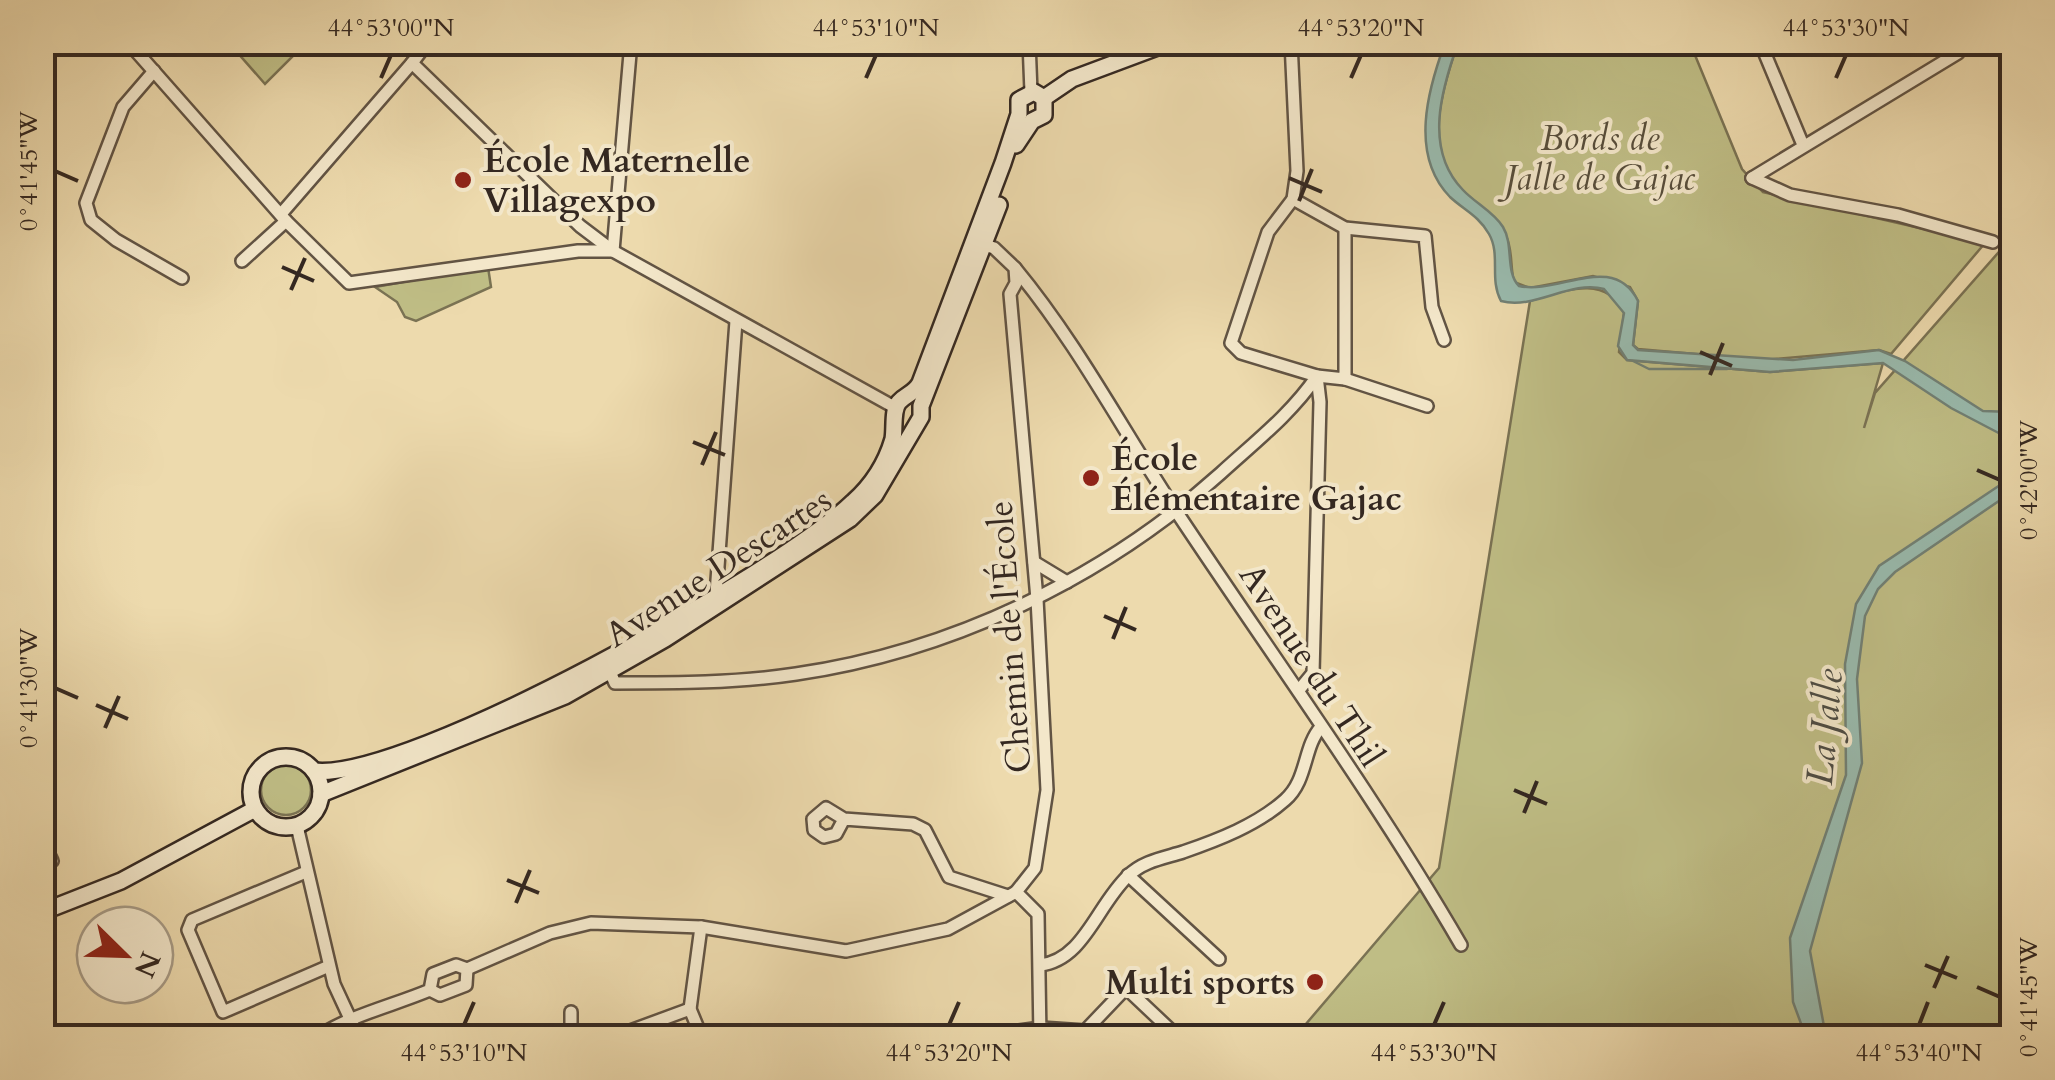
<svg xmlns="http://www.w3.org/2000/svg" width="2055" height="1080" font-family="Cardo,serif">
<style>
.green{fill:#bfbd85;stroke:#7a7253;stroke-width:2.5}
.water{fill:#99baad;stroke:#718075;stroke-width:2.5}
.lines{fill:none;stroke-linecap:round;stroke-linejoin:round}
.stream{stroke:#718075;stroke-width:2.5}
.street-casing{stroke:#625444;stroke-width:16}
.secondary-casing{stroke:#342821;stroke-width:20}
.street{stroke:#f3e7ca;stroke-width:11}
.secondary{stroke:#f3e7ca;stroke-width:15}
.ticks{fill:none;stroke:#342821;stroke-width:4}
.poi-dot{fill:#8f2418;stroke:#f3e7ca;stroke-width:4}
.labels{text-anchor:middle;stroke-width:8;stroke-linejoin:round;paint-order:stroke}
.park-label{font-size:35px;font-style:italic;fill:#574d3a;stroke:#f3e7ca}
.poi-label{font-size:35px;font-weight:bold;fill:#342821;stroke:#f3e7ca;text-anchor:start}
.street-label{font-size:35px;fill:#342821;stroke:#f3e7ca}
.water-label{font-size:38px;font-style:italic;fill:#4d4c44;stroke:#f3e7ca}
.neatline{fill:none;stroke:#342821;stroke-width:4}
.ticks-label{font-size:25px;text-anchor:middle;fill:#342821}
</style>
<rect width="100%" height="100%" fill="#eddaad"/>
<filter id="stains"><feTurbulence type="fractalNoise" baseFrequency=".002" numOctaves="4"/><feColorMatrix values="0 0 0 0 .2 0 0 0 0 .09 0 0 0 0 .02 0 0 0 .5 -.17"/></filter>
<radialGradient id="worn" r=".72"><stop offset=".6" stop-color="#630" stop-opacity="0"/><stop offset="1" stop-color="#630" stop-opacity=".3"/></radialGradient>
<!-- green -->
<g class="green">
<path d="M229 43H306L265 84Z"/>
<path d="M1458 43H1690L1742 169 1763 192 1985 243 1891 354 1879 350 1764 360 1638 349 1633 345 1638 301 1630 287 1593 276 1530 288 1514 282C1510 267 1513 250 1506 236 1495 216 1479 206 1463 191 1422 150 1442 88 1458 43Z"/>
<path d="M2012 237V1037L1294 1038 1439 868 1530 301C1563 291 1607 273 1624 313L1619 352 1627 360 1770 372 1883 363 1864 428 1875 393Z"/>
<path d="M488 267 491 287 416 321 405 317 397 302 375 287Z"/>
<circle cx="286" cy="790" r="25"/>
</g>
<!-- water -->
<g class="water">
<path d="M1445 43H1458C1442 88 1423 149 1463 190 1475 203 1494 212 1503 227 1514 245 1505 272 1519 286 1559 295 1613 251 1638 301L1633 345 1638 350 1793 360 1879 350 1905 361 1983 411 2012 412V440L1951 408 1883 363 1770 372 1627 360 1618 346 1624 313 1604 289C1570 280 1535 310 1501 301 1489 279 1501 255 1489 234 1479 216 1464 210 1450 197 1409 155 1428 89 1445 43Z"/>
<path d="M2012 477V492L1895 572 1878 589 1865 616 1857 679 1862 763 1810 951 1826 1037H1806L1793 1002 1790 938 1846 775 1845 664 1856 604 1879 566Z"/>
</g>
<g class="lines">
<!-- stream -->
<path class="stream" d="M1633 361 1649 369H1727"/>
<defs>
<g id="street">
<path d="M128 42 286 221 349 283 578 251H613L631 42"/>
<path d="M428 42 412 63 580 226 613 251 896 408"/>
<path d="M1029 42 1031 92"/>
<path d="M1760 42 1803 145"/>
<path d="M154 71 123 107 86 203 91 220 116 240 182 278"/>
<path d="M1752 178 1958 53 1963 42"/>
<path d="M1752 178 1790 195 1898 215 1993 242"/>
<path d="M1293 199 1345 228 1425 236 1432 307 1444 340"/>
<path d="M281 214 412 63"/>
<path d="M979 243 994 248 1015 268 1016 283 1010 294 1037 599 1047 790 1035 868 1016 892 1038 914 1040 1038"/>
<path d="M242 261 286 221"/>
<path d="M1015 268C1078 344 1123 431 1178 514 1273 657 1375 797 1461 945"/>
<path d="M1345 379 1427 406"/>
<path d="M1034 562 1067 582"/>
<path d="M716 594 736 321"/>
<path d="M610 672 615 683C675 683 736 683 796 674 953 651 1104 578 1221 473 1255 442 1291 414 1317 376L1241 353 1231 343 1268 232 1293 199 1297 171 1291 42"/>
<path d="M1299 690 1313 673 1320 402 1317 376 1345 379V228"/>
<path d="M844 819 826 808 813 819 814 830 824 837 836 834 844 819 913 824 925 830 949 877 1008 896"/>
<path d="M297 826 334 984 359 1038"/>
<path d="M42 840 52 861 42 865"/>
<path d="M306 872 192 920 188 930 223 1012 329 966"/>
<path d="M1128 875 1219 959"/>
<path d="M701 927 690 1009 702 1038"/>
<path d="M1040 965C1084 960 1097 905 1128 876 1143 861 1164 858 1183 852 1218 840 1257 825 1285 800 1308 780 1303 747 1321 727"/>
<path d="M467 969 550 933 591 923 701 927 846 951 948 929 1016 892"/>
<path d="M571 1012V1038"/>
<path d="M316 1038C350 1015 392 1006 430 990L440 995 466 985 467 969 456 965 433 974 430 990"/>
<path d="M611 1038 690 1009"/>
<path d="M965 1038 1041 1028 1085 1031 1126 988 1179 1038"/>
</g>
<g id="secondary">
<path d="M42 58 45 42"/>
<path d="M1044 98 1072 79 1171 42"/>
<path d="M1016 145 1032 121 1044 115V98"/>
<circle cx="286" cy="792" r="35"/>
<path d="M314 771C408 782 781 572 853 502 872 485 886 463 893 439 895 428 892 410 899 402 906 394 914 394 920 383L1003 163 1019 114V100L1034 92 1044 98"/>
<path d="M321 794 565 696 665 639 850 519 875 495 921 417V406L999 205"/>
<path d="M42 912 121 881 255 809"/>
</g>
</defs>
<!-- street casing -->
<use href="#street" class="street-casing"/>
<!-- secondary casing -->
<use href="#secondary" class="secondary-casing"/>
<!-- street -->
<use href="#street" class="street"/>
<!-- secondary -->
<use href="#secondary" class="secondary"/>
</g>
<!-- ticks -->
<path class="ticks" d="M381 78 391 55M866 78 876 55M1351 78 1361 55M1836 78 1846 55M55 171 78 181M1289 178 1322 192M1299 201 1312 169M282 267 314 281M291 290 305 258M1700 352 1732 366M1710 375 1723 343M693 442 725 455M702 465 716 432M1977 470 2000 480M1104 616 1136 630M1113 639 1126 607M55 688 78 698M96 705 128 719M105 728 119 696M1514 790 1547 804M1524 813 1537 781M507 880 539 893M516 903 530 870M1925 965 1957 978M1977 987 2000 997M1934 988 1948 956M464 1025 474 1002M949 1025 959 1002M1434 1025 1444 1002M1919 1025 1928 1002"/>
<!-- markers -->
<g class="poi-dot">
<circle cx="463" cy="180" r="10"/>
<circle cx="1091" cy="478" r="10"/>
<circle cx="1315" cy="982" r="10"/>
</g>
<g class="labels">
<!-- park labels -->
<g class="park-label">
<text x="1600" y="150">Bords de<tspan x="1600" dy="40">Jalle de Gajac</tspan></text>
</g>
<!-- poi labels -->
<g class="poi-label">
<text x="483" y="172">École Maternelle<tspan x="483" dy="40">Villagexpo</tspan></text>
<text x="1111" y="470">École<tspan x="1111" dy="40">Élémentaire Gajac</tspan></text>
<text x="1295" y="994" text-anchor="end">Multi sports</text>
</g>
<!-- street labels -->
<g class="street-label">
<text transform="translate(718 567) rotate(-33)" y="12">Avenue Descartes</text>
<text transform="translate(1009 637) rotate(-94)" y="12">Chemin de l'École</text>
<text transform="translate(1312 665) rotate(57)" y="12">Avenue du Thil</text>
</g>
<!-- water labels -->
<g class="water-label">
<text transform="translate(1824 727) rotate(-85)" y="13">La Jalle</text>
</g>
</g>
<!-- margin -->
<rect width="2055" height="1080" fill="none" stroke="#eddaad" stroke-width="110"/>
<!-- north arrow -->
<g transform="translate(125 955) rotate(113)"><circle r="48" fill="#f3e7ca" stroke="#a79b86" stroke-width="2.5"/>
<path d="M0-8L18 38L0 25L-18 38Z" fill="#8f2418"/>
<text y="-15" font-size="28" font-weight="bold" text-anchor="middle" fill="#342821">N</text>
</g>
<rect x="55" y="55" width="1945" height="970" class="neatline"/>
<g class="ticks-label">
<text x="391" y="36">44°53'00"N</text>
<text x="876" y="36">44°53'10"N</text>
<text x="1361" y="36">44°53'20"N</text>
<text x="1846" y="36">44°53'30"N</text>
<text transform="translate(28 171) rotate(-90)" y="9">0°41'45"W</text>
<text transform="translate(2028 480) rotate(-90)" y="9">0°42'00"W</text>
<text transform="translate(28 688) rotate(-90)" y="9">0°41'30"W</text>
<text transform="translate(2028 997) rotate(-90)" y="9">0°41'45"W</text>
<text x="464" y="1061">44°53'10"N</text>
<text x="949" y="1061">44°53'20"N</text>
<text x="1434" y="1061">44°53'30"N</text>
<text x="1919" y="1061">44°53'40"N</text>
</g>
<rect width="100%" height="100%" filter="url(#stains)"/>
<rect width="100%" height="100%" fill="url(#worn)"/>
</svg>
